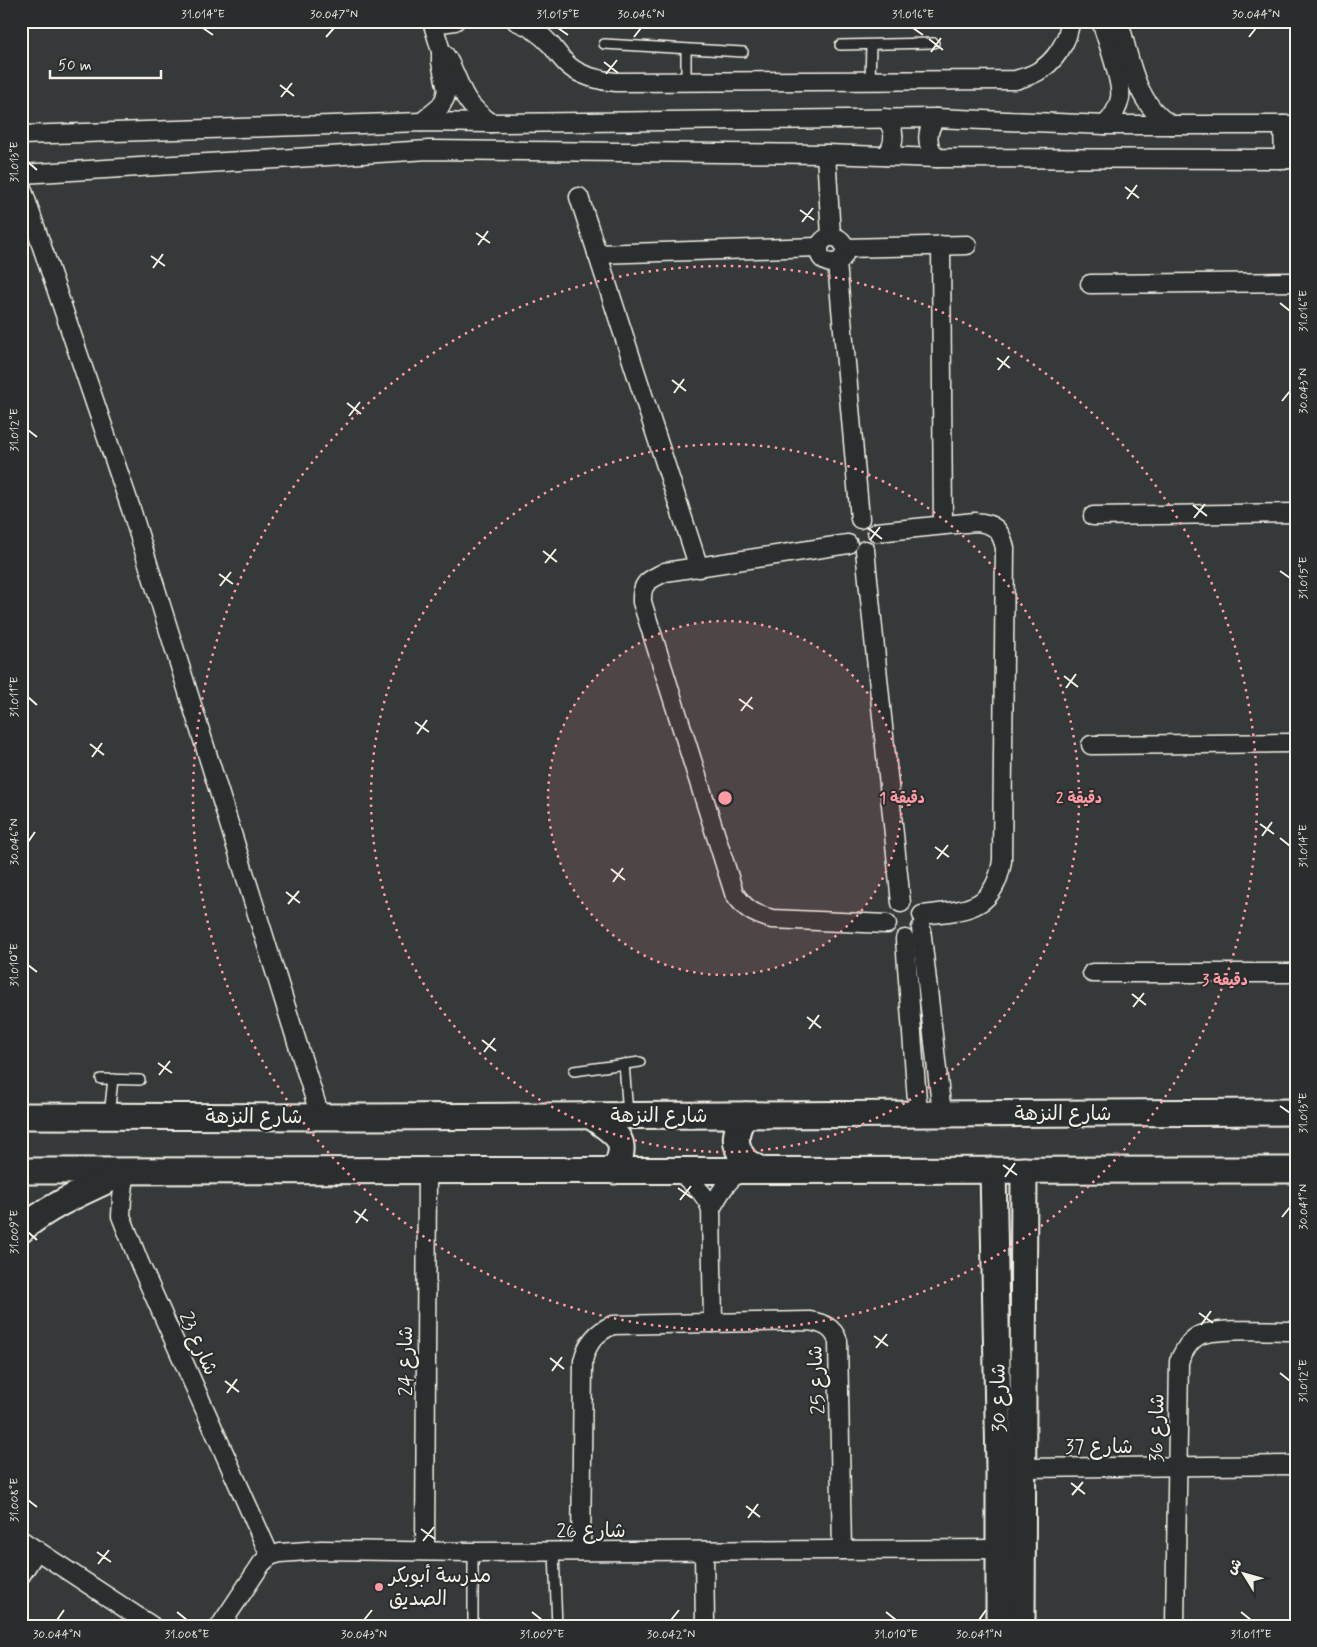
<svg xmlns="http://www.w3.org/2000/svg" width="1317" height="1647" font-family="Mynerve,'Playpen Sans Arabic',sans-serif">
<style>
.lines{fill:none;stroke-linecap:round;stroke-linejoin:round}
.lane-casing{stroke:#f4f1e8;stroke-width:12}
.street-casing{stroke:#f4f1e8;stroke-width:21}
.secondary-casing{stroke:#f4f1e8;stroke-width:29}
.lane{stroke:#2a2d2e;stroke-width:9}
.street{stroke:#2a2d2e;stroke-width:18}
.secondary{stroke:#2a2d2e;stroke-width:25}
.ticks{fill:none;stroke:#f4f1e8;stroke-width:2}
.ring{fill:none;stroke:#ff9aa2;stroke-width:2.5;stroke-dasharray:2.5 5}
.poi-dot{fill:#ff9aa2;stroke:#2a2d2e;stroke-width:2}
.labels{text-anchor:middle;stroke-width:4;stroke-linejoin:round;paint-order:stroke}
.street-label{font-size:20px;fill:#f4f1e8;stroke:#2a2d2e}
.poi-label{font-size:20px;fill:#f4f1e8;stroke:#2a2d2e;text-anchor:start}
.centre{fill:#ff9aa2;stroke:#2a2d2e;stroke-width:2.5}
.ring-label{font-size:15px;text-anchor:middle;font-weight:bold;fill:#ff9aa2;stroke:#2a2d2e;stroke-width:4;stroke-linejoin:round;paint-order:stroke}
.neatline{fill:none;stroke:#f4f1e8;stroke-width:2}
.ticks-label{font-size:12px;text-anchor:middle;fill:#f4f1e8}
</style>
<rect width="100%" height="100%" fill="#363939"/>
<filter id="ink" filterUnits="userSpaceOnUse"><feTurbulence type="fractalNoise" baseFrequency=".02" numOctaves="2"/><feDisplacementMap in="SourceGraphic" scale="10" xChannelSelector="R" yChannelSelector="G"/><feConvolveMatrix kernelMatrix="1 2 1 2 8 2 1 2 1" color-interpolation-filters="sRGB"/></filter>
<g filter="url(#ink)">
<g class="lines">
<defs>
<g id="lane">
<path d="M604 44 743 52"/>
<path d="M840 45 934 43"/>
<path d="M686 81V49"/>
<path d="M870 81 871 45"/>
<path d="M624 1064 628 1114"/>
<path d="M574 1071 640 1062"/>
<path d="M101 1079 140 1080"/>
<path d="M109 1116 113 1079"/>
<path d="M554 1552 557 1626"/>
<path d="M473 1626V1552"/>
</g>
<g id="street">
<path d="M516 21C529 26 542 35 551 45 557 52 562 60 569 66 581 76 601 81 616 82L1015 80C1022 78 1030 76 1037 72 1054 63 1069 41 1070 21"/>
<path d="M1101 21C1106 38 1123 83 1120 98 1118 109 1112 118 1105 125"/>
<path d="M1119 21C1130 59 1135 104 1171 125"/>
<path d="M433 24 455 21"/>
<path d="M445 55C455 69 458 87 468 101 474 110 483 117 491 123"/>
<path d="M885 118C896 130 896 143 886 156"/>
<path d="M936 118C926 131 925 145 937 158"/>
<path d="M422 122 440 107 445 98 447 90 441 62V51L432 21"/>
<path d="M1283 125 1284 160"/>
<path d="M21 135 422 122 491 123 936 118 1105 125H1296"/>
<path d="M826 154 831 236"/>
<path d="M21 174 429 150 826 154 937 158 1296 159"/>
<path d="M21 185 131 509 320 1116"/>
<path d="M579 197 699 568"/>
<circle cx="832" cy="250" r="13"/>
<path d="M941 245 943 525"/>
<path d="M846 248 967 245"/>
<path d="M597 254 819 247"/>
<path d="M837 263 860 519"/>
<path d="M1090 284 1296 282"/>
<path d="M1093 516 1296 513"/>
<path d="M877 532 975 522C994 523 1001 530 1005 548L1002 861C994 912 965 910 922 915"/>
<path d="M848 544 665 572C650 580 641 581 642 602L734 893C745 909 753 914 772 919L887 924"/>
<path d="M865 550 901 903"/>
<path d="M1091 745 1296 743"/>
<path d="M921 928 942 1114"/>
<path d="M905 939 918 1114"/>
<path d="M1092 973H1296"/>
<path d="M126 1171 122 1198 121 1216 140 1264 270 1556"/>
<path d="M679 1171C692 1184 705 1192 711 1209L713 1323"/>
<path d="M711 1209C719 1194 727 1180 741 1171"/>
<path d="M1022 1468 1296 1465"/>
<path d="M21 1540 152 1626"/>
<path d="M425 1551 427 1171"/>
<path d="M581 1551 583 1361C587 1343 596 1332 613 1325L809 1321C823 1323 833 1327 838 1341L842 1550"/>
<path d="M704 1551 705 1626"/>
<path d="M21 1575 37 1550"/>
<path d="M220 1626 262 1563 270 1556 280 1553 321 1550 473 1552 999 1549"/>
<path d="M1175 1626 1179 1361C1184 1351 1188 1342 1198 1336 1215 1327 1274 1331 1296 1331"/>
</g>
<g id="secondary">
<path d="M590 1115C614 1134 632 1138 614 1171"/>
<path d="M746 1115C735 1128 732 1144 744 1159 748 1164 756 1167 761 1170"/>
<path d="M21 1116 364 1117 1296 1112"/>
<path d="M993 1170 999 1468V1626"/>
<path d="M21 1171 1296 1170"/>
<path d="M21 1230C50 1205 87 1190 121 1174"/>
<path d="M1022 1626 1024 1170"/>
</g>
</defs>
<!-- lane casing -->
<use href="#lane" class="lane-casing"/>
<!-- street casing -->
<use href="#street" class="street-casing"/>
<!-- secondary casing -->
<use href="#secondary" class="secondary-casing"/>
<!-- lane -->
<use href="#lane" class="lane"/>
<!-- street -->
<use href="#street" class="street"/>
<!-- secondary -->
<use href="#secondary" class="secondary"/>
</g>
</g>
<!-- ticks -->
<path class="ticks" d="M203 28 213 35M558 28 568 35M913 28 923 35M326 37 334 28M634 37 641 28M1249 37 1256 28M929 39 943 50M931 52 941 38M604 62 618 73M606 74 617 60M280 85 294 96M281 97 292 83M28 162 37 170M1125 187 1139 198M1127 199 1137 185M800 210 814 220M802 222 813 208M476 233 490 243M478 245 488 231M151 256 165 266M153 268 163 254M1280 303 1290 311M997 358 1010 368M998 370 1009 356M672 380 686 391M674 393 684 379M1282 401 1290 391M347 403 361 414M349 416 360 402M28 430 37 437M1193 505 1207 516M1194 518 1205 504M868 528 882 539M870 540 880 527M543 551 557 562M545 563 556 549M1280 571 1290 578M219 574 233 584M220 586 231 572M1064 676 1078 687M1066 688 1076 674M28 697 37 705M739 699 753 709M741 711 752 697M415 722 429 732M417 734 427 720M90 744 104 755M92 757 102 743M1260 824 1274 834M1262 836 1272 822M1280 838 1290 846M28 842 35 832M935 847 949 857M937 859 948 845M611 869 625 880M613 882 623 868M286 892 300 903M288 904 299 891M28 965 37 972M1132 994 1146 1005M1133 1007 1144 993M807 1017 821 1028M809 1029 819 1015M482 1040 496 1051M484 1052 495 1038M158 1063 172 1073M159 1075 170 1061M1280 1106 1290 1113M1003 1165 1017 1175M1005 1177 1015 1163M678 1188 692 1198M680 1200 691 1186M354 1211 368 1221M1282 1217 1290 1207M356 1223 366 1209M28 1232 37 1240M1199 1313 1213 1323M1201 1325 1211 1311M874 1336 888 1346M876 1348 887 1334M550 1358 564 1369M552 1371 562 1357M1280 1373 1290 1381M225 1381 239 1392M227 1393 237 1379M1071 1483 1085 1494M1072 1495 1083 1482M28 1500 37 1507M746 1506 760 1517M748 1518 758 1504M421 1529 435 1539M423 1541 434 1527M97 1552 111 1562M98 1564 109 1550M177 1612 187 1620M532 1612 542 1620M886 1612 896 1620M1241 1612 1251 1620M57 1620 64 1610M364 1620 372 1610M671 1620 679 1610M979 1620 986 1610"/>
<!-- distance rings -->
<circle cx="725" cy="798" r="177" fill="#ff9aa2" fill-opacity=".12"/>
<g class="ring">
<circle cx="725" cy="798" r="177"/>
<circle cx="725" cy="798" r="354"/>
<circle cx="725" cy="798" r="532"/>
</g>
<!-- markers -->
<circle class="poi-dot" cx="379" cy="1587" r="5"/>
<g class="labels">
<!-- street labels -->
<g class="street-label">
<text x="1063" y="1120">شارع النزهة</text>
<text x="659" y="1122">شارع النزهة</text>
<text x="254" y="1123">شارع النزهة</text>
<text transform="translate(199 1343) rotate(66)" y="7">شارع 23</text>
<text transform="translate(405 1361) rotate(-90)" y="7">شارع 24</text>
<text transform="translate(816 1380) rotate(-93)" y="7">شارع 25</text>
<text transform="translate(998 1398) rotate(-91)" y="7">شارع 30</text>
<text transform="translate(1156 1428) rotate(-89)" y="7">شارع 36</text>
<text x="1099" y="1453">شارع 37</text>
<text x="591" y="1537">شارع 26</text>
</g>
<!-- poi labels -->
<g class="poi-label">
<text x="389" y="1582">مدرسة أبوبكر<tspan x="389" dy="23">الصديق</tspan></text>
</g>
</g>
<circle cx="725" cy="798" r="8" class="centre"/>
<g class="ring-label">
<text x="902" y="803">1 دقيقة</text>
<text x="1079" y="803">2 دقيقة</text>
<text x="1225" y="985">3 دقيقة</text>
</g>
<!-- margin -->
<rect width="1317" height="1647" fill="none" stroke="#2a2d2e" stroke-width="55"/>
<!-- north arrow -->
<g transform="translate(1244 1574) rotate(307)" stroke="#2a2d2e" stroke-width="4" paint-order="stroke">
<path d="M0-4L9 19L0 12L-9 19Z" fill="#f4f1e8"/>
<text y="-8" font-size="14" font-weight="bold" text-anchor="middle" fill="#f4f1e8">ش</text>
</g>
<!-- scale -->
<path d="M50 70v8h111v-8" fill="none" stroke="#f4f1e8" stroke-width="2.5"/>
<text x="58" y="70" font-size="15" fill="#f4f1e8" stroke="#2a2d2e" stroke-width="4" paint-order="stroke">50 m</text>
<rect x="28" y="28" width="1262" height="1592" class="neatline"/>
<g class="ticks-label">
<text x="203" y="18">31.014°E</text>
<text x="334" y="18">30.047°N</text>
<text x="558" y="18">31.015°E</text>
<text x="641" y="18">30.046°N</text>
<text x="913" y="18">31.016°E</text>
<text x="1256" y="18">30.044°N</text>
<text transform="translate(14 162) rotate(-90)" y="4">31.013°E</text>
<text transform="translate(1303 311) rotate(-90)" y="4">31.016°E</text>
<text transform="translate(1303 391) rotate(-90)" y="4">30.043°N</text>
<text transform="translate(14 430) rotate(-90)" y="4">31.012°E</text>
<text transform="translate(1303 578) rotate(-90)" y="4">31.015°E</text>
<text transform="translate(14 697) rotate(-90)" y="4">31.011°E</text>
<text transform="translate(14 842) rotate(-90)" y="4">30.046°N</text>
<text transform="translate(1303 846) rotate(-90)" y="4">31.014°E</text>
<text transform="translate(14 965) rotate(-90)" y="4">31.010°E</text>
<text transform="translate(1303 1113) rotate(-90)" y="4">31.013°E</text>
<text transform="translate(1303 1207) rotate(-90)" y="4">30.041°N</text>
<text transform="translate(14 1232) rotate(-90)" y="4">31.009°E</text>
<text transform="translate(1303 1381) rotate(-90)" y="4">31.012°E</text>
<text transform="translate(14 1500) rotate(-90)" y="4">31.008°E</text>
<text x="57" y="1638">30.044°N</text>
<text x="187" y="1638">31.008°E</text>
<text x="364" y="1638">30.043°N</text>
<text x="542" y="1638">31.009°E</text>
<text x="671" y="1638">30.042°N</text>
<text x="896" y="1638">31.010°E</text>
<text x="979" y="1638">30.041°N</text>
<text x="1251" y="1638">31.011°E</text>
</g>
</svg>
